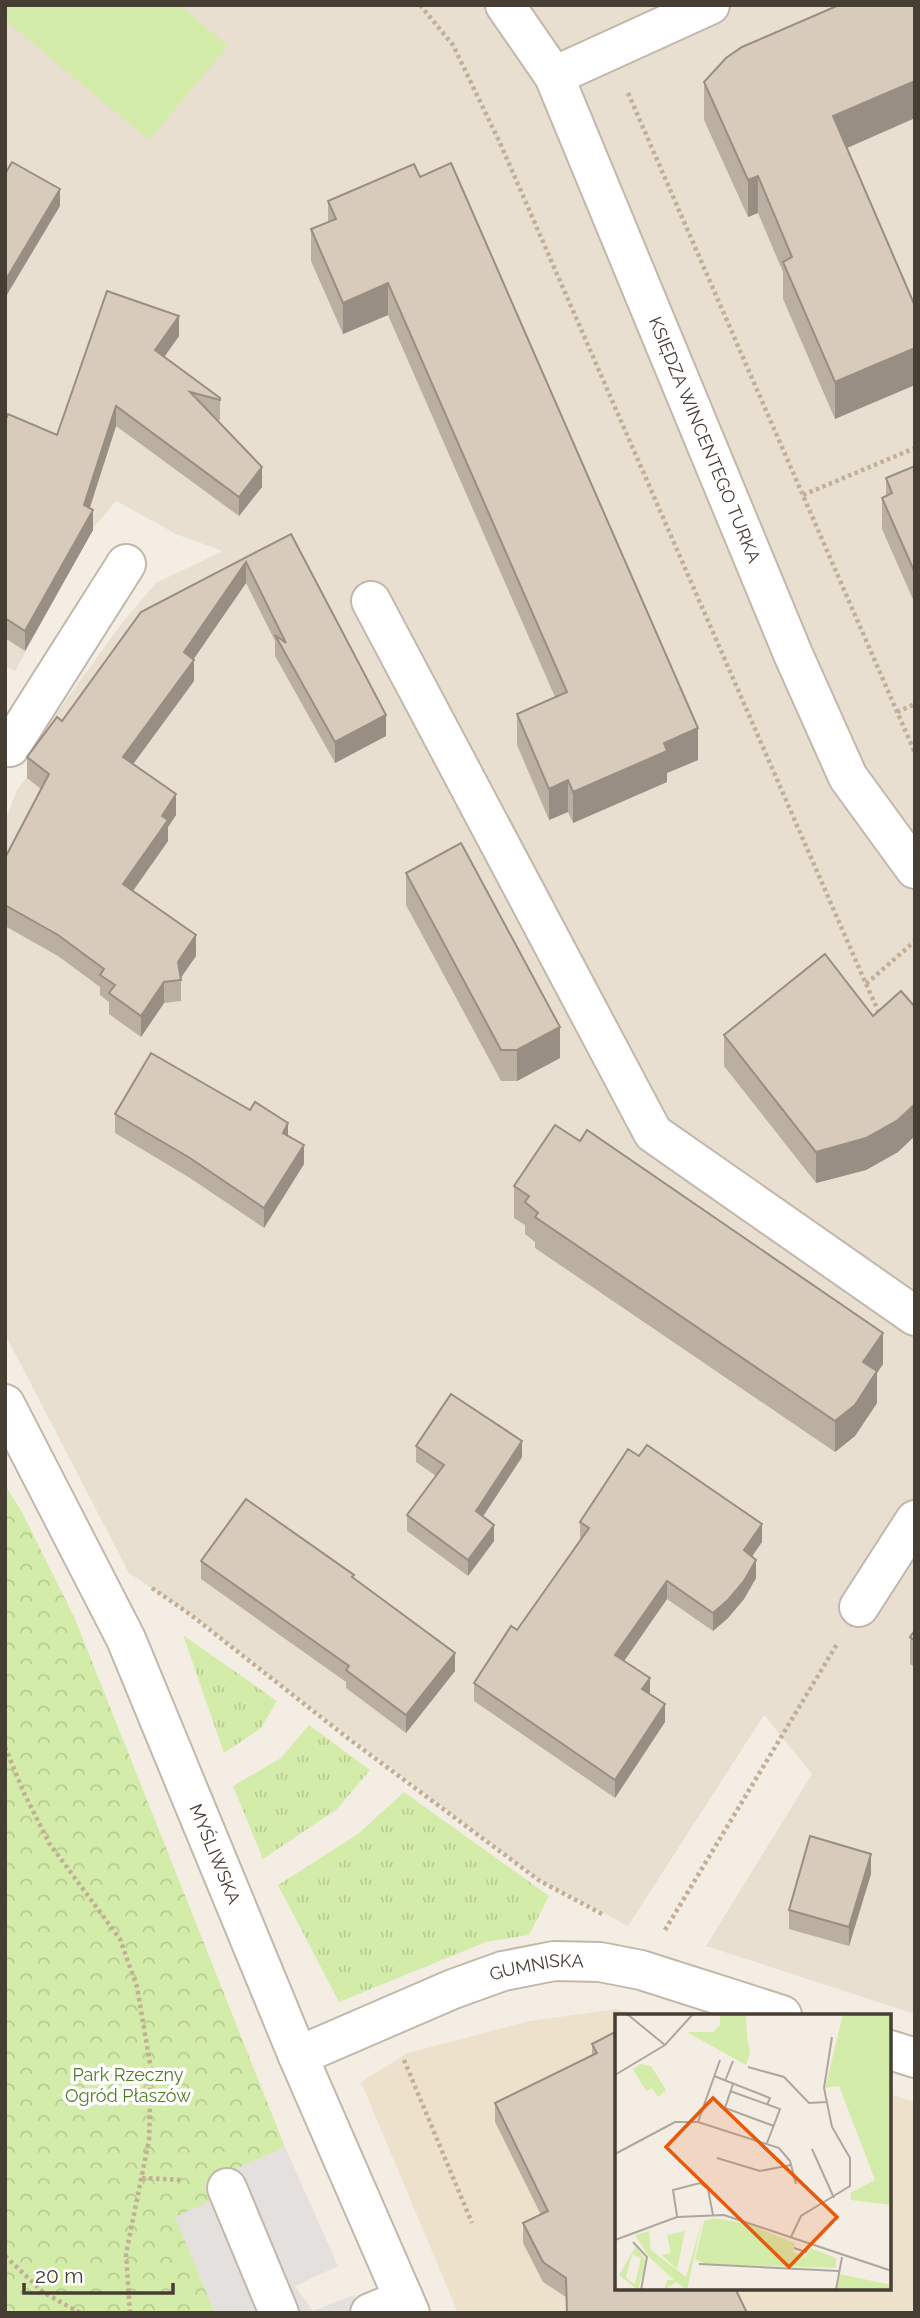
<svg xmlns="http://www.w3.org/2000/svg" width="920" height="2318" font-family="Raleway,sans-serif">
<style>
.residential{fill:#e8dfd1}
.education{fill:#eee1cc}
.grass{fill:url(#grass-tufts)}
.forest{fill:url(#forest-crowns)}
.garden{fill:#d4eca9}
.parking{fill:#e4e0dd}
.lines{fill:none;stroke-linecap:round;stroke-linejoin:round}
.minor-casing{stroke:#c3b7a9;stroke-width:42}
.path{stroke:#c3af96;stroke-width:4.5;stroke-dasharray:3.5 3.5;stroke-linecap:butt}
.minor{stroke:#fff;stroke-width:38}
.wall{fill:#bbafa1}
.shaded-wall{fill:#988e83}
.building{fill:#d9cbbb;stroke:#988e83;stroke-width:2}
.labels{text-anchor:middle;stroke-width:7;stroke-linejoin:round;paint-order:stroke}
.street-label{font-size:18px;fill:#463d33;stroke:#fff}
.park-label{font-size:18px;fill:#4d7d22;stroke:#fff}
.inset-road{fill:none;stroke:#aea79d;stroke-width:2}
.view{fill:#e8590c;fill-opacity:0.15;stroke:#e8590c;stroke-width:3.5}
.inset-edge{fill:none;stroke:#463d33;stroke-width:3.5}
</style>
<defs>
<pattern id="grass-tufts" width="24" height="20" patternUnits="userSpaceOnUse" patternTransform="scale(1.75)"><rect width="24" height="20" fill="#d4eca9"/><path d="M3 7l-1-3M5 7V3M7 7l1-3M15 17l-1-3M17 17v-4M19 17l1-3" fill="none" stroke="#b7cb92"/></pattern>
<pattern id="forest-crowns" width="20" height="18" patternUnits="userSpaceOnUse" patternTransform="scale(1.75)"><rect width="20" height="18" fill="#d4eca9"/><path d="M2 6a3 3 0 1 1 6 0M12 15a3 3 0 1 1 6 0" fill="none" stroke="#b7cb92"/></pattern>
</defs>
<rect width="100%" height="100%" fill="#f4ede4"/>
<!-- residential -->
<path class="residential" d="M5 5H915V2014L706 1946 812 1774 764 1715 628 1926 540 1880 306 1704 191 1614 129 1573 5 1334V820L17 790 48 748 37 740 122 623 156 583 223 551 178 535 116 501 94 527 15 671 5 666Z"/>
<!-- education -->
<path class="education" d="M617 2009 636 2015H617V2288H890V2094L915 2102V2313H458L361 2082 408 2053 530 2021Z"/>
<!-- grass -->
<g class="grass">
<path d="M183 1635 277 1701 261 1728 224 1753Z"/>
<path d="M309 1725 370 1770 337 1809 263 1859 233 1786 281 1758Z"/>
<path d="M404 1792 549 1896 529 1935 486 1942 339 2002 278 1885 358 1834Z"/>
</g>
<!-- forest -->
<path class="forest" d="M5 1485 22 1512 75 1619 285 2147 205 2183 210 2201 176 2218 215 2313H5Z"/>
<!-- garden -->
<path class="garden" d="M5 5H180L228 46 149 140 5 20Z"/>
<!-- parking -->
<path class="parking" d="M285 2147 338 2266 295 2286 313 2311 354 2295 362 2313H215L175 2217 210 2201 204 2183Z"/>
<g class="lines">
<defs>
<g id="minor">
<path id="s1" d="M505 5 554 76 793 654 848 777 915 869"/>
<path d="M554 76 710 5"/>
<path d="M371 601 653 1133 915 1316"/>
<path d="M10 747 126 564"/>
<path id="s2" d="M5 1404 126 1639 298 2056 410 2313"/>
<path d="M859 1607 915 1520"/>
<path d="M890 2050 915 2058"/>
<path id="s3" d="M298 2056 453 1989 503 1971 554 1961 600 1962 641 1970 782 2015"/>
<path d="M227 2188 279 2313"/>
<path d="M370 2313 404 2299"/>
</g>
</defs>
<!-- minor casing -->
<use href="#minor" class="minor-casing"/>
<!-- path -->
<g class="path">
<path d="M420 5 453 45 500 143 866 984 915 941"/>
<path d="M628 93 915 753"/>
<path d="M803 495 915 448"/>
<path d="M897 712 915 704"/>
<path d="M866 984 880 1015"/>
<path d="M152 1588 191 1615 345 1736 540 1881 604 1915"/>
<path d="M5 1747 24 1793 49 1843 120 1939 137 1987 151 2069 149 2140 126 2254 130 2313"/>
<path d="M665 1930 837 1644"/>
<path d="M404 2060 472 2223"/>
<path d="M142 2178 183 2180"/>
<path d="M5 2256 43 2292 80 2313"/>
</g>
<!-- minor -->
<use href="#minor" class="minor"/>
</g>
<!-- wall -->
<g class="wall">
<path d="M704 82 915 118 847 148 835 419 783 299V272L758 213 748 217 704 120Z"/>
<path d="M414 164 698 760 667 773V782L573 823 568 812 549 820 517 745V714L555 697 388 315 343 334 311 261V229L328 222V201Z"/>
<path d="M179 336 164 357 220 398V420L215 419 262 487 239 516 116 426 90 508 93 530 25 651 5 638V421L57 435Z"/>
<path d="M915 466V604L882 529V498L886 496V478Z"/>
<path d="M291 534 386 736 335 763 275 656V641L246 583 193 660 194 681 133 764 176 815 168 827V841L133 891 196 956 181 978V1001L164 1003 141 1037 109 1014V1002L100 995V987L58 956 5 926V858L41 789 27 778V757L62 721 141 612Z"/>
<path d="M406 873 560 1058 517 1081H501L406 905Z"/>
<path d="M873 1016 898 1152 866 1170 816 1183 724 1066V1035Z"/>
<path d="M115 1114 288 1136 304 1164 264 1228 190 1178 115 1133Z"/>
<path d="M514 1186 883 1364 877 1373V1403L855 1436 835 1452 535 1248V1242L525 1234V1225L514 1218Z"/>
<path d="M416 1446 522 1457 483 1516 494 1541 468 1576 407 1531V1515L436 1476 416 1462Z"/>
<path d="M580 1522 762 1542 752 1556 756 1578 744 1599 728 1618 713 1631 667 1599 624 1661 650 1694 665 1722 615 1798 474 1701V1683L517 1630 580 1540Z"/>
<path d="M201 1561 354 1578 455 1671 406 1733 346 1688V1682L201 1579Z"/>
<path d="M915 1630V1667L910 1664V1637Z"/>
<path d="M871 1874 849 1946 789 1929V1910Z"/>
<path d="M617 2031 566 2297 543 2282 523 2243V2223L541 2215 495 2122V2103L592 2056V2044Z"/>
</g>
<!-- shaded-wall -->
<g class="shaded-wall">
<path d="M915 81V118L833 154V116Z"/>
<path d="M758 176V213L748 217V180Z"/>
<path d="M60 189V206L5 298V281Z"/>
<path d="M388 283V315L343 334V303Z"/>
<path d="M179 316V336L155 370V350Z"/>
<path d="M915 348V385L835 419V382Z"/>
<path d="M116 406V426L84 525V505Z"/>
<path d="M262 467V487L239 516V497Z"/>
<path d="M93 510V530L25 651V631Z"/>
<path d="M246 562V583L184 673V652Z"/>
<path d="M194 660V681L123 778V757Z"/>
<path d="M386 715V736L335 763V742Z"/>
<path d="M698 728V760L667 773V782L573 823V792L664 743Z"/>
<path d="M568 780V812L549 820V789Z"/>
<path d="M176 794V815L168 827V841L123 905V884L162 816Z"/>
<path d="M196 935V956L179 980 178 962Z"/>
<path d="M164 982V1003L141 1037V1016Z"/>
<path d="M560 1027V1058L517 1081V1050Z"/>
<path d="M915 1104V1136L898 1152 866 1170 816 1183V1152Z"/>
<path d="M288 1123V1142L283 1133Z"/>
<path d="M304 1145V1164L264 1228V1208Z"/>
<path d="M883 1333V1364L877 1373V1403L855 1436 835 1452V1421L863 1362Z"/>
<path d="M522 1441V1457L476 1527V1511Z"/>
<path d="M762 1524V1542L744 1568V1550Z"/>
<path d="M494 1525V1541L468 1576V1560Z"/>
<path d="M756 1560V1578L744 1599 728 1618 713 1631V1613Z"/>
<path d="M667 1581V1599L615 1674V1655Z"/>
<path d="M455 1653V1671L406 1733V1715Z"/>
<path d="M650 1678V1696L642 1689Z"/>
<path d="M665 1704V1722L615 1798V1780Z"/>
<path d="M871 1854V1874L849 1946V1927Z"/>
</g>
<!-- building -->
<g class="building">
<path d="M839 5H915V81L833 116 915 306V348L835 382 783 262 792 257 758 176 748 180 704 82 726 58 742 47Z"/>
<path d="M12 162 60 189 5 281V174Z"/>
<path d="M451 163 698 728 664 743 667 751 573 792 568 780 549 789 517 714 567 692 388 283 343 303 311 229 336 219 328 201 414 164 420 177Z"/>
<path d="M107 291 179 316 155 350 220 398V400L190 392 262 467 239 497 116 406 84 505 93 510 25 631 5 618V421L8 414 57 435Z"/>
<path d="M915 466V573L882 498 892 493 886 478Z"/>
<path d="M291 534 386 715 335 742 275 635 286 643 246 562 184 652 194 660 123 757 176 794 162 816 168 820 123 884 196 935 178 962 181 980 164 982 141 1016 109 993 115 985 100 975 104 969 58 935 5 905V858L49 774 27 757 57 717 62 721 141 612Z"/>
<path d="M461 843 560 1027 517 1050H501L406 873Z"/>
<path d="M825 954 873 1016 901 991 915 1007V1104L898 1120 866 1138 816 1152 724 1035Z"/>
<path d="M151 1053 250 1110 255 1102 288 1123 283 1133 304 1145 264 1208 190 1158 115 1114Z"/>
<path d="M555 1125 580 1141 587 1130 883 1333 863 1362 877 1371 855 1405 835 1421 535 1217 538 1213 525 1202 529 1196 514 1186Z"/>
<path d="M451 1394 522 1441 476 1511 494 1525 468 1560 407 1515 444 1465 416 1446Z"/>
<path d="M647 1445 762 1524 744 1550 756 1560 744 1581 728 1600 713 1613 667 1581 615 1655 650 1678 642 1689 665 1704 615 1780 474 1683 511 1626 517 1630 589 1528 580 1522 628 1449 639 1456Z"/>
<path d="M246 1499 354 1575 352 1577 455 1653 406 1715 346 1670 349 1666 201 1561Z"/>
<path d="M915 1630V1641L910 1637Z"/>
<path d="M810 1836 871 1854 849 1927 789 1910Z"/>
<path d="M617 2031V2288H735L747 2313H567L566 2278 543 2262 523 2223 548 2211 495 2103 597 2053 592 2044Z"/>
</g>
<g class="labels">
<!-- street labels -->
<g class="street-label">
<text dy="6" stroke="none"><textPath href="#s1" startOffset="480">KSIĘDZA WINCENTEGO TURKA</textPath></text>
<text dy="6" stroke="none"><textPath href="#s2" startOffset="497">MYŚLIWSKA</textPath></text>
<text dy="6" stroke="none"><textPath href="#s3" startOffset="256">GUMNISKA</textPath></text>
</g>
<!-- park labels -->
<g class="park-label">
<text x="128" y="2081">Park Rzeczny<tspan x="128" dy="21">Ogród Płaszów</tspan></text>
</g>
</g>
<!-- overview -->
<g transform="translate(615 2014)">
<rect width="276" height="276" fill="#f4ede4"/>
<path d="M72 18H98L113 30 132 24 135 39 131 51ZM26 50 36 52 51 76 43 83 37 74 31 77 18 55ZM87 207 72 276 61 268 49 276 52 266H59L34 243 20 221 34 217 36 236 71 263ZM21 232 31 247 23 276 4 261ZM17 240 26 244 20 270 11 264Z" fill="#d4eca9" fill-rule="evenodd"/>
<path d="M105 0H131L132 24 113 30 98 18 105 11ZM228 0H276V191L236 186 235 179 260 166 224 72 210 74ZM100 204 132 210 180 229 178 238 191 243 195 234 221 244V254L89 250 80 245 89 207Z" fill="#d4eca9"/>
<path d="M70 217 62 255 46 241 56 239 52 221ZM225 260 276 271V276H222Z" fill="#d4eca9"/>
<path class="inset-road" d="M12 0 50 31M133 53 169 63 194 89 211 88M0 61 50 31 78 0M99 62 155 84 152 91M110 67 118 47M118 70 110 94 159 112M115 77 165 95 152 129M83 108 105 46M197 135 219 184M0 140 60 108H83L164 134 175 147 181 170M102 144 145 157 176 151M62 202 58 176 85 169 93 175 98 201M176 223 186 202 235 172V144L217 113 209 74 217 23M0 226 62 203 109 201 277 257M18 228 32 243 26 276M179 234 191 238 194 230M84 250 224 257M221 276 227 243"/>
<path class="view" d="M98 84 222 203 174 253 51 133Z"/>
<rect width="276" height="276" class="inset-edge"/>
</g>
<!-- border -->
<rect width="920" height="2318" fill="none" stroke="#463d33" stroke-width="14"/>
<!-- scale -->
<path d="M24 2283v10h149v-10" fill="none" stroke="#463d33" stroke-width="3.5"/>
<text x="35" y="2283" font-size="21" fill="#463d33" stroke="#ffffff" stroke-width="5" paint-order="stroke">20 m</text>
</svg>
